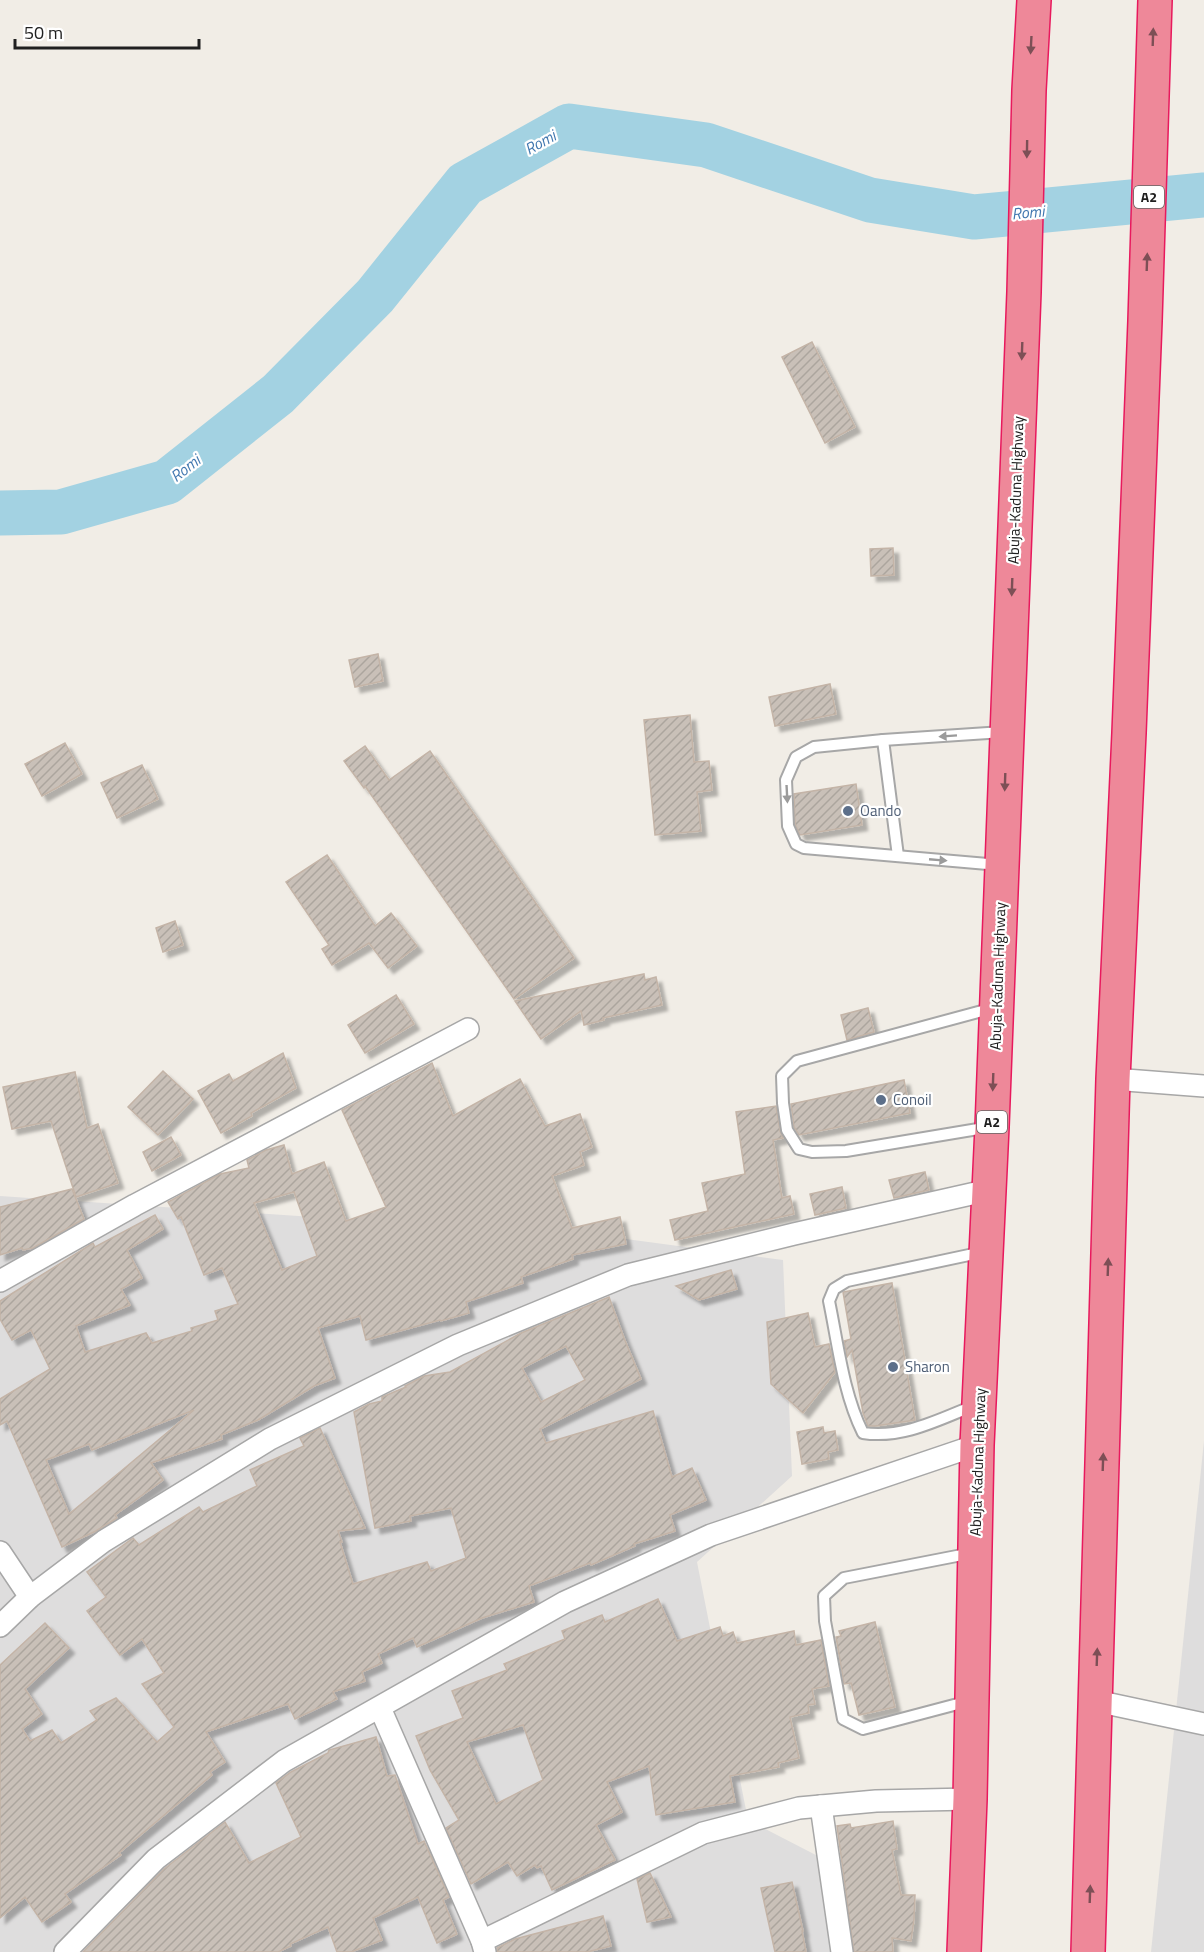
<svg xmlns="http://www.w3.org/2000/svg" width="1204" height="1952" font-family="'Titillium Web',sans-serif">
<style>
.residential{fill:#dedddd}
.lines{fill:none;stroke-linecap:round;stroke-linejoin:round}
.river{stroke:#a3d2e2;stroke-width:45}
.building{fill:url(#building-hatch);stroke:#c4b4a7;stroke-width:1.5;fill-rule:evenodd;filter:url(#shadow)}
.lane-casing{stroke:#a7a7a7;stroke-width:14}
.street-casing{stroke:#a7a7a7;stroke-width:24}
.highway-casing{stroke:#e8195d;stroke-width:36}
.lane{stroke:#fff;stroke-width:10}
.street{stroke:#fff;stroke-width:21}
.highway{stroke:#e89;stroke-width:33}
.oneway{fill:#7d4f56}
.oneway2{fill:#9b9b9b}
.service-dot{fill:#5c6f8a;stroke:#fff;stroke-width:2}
.labels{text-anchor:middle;stroke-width:4.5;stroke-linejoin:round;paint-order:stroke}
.shield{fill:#fff;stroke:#636363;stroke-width:1.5}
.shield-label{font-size:14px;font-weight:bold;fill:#202020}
.street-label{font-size:15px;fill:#202020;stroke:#fff}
.service-label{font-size:15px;fill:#4e5e75;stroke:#fff;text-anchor:start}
.water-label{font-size:16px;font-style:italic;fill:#4177af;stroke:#fff}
</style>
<defs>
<pattern id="building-hatch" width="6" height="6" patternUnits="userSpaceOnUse" patternTransform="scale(1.5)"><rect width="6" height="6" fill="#c9c0b8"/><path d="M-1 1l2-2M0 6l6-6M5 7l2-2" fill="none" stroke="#aca59e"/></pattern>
<filter id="shadow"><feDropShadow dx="5.5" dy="5.5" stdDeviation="1.5" flood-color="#0004"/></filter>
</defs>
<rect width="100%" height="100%" fill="#f1ede6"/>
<!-- residential -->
<g class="residential">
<path d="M0 1196 611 1237 783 1260 792 1476 697 1562 748 1820 841 1868 842 1952H0Z"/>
<path d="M1204 1441V1952H1151Z"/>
</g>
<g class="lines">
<!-- river -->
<path class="river" d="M0 513 61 512 167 482 278 394 375 296 465 184 569 126 706 145 870 200 974 217 1204 195"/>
</g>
<!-- building -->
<g class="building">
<path d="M812 342 855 427 825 443 782 357Z"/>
<path d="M893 548 894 575 871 576 870 549Z"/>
<path d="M378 654 383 681 355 687 349 660Z"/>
<path d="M830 684 836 714 775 726 769 697Z"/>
<path d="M690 715 694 762 709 761 712 790 697 792 701 831 655 835 644 720Z"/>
<path d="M65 743 82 774 42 796 25 764Z"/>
<path d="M365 746 389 780 430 751 574 958 514 999 365 786 364 788 344 761Z"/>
<path d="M142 765 158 799 117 818 101 783Z"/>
<path d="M856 784 862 825 800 835 795 824 794 794Z"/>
<path d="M327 855 375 926 391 913 417 946 388 968 369 943 332 965 322 949 329 945 286 882Z"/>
<path d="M175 921 183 945 163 952 156 928Z"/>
<path d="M644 974 645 980 656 977 662 1005 603 1018 604 1020 584 1025 581 1011 541 1039 515 1001Z"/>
<path d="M396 995 414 1024 365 1053 348 1025Z"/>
<path d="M868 1008 874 1032 847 1040 841 1015Z"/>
<path d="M283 1053 296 1088 251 1113 252 1116 221 1133 198 1091 229 1074 233 1081Z"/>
<path d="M432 1063 453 1116 520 1079 545 1126 580 1114 592 1147 580 1152 584 1165 552 1176 572 1228 620 1217 626 1244 572 1255 573 1259 521 1277 523 1283 466 1302 469 1313 441 1321 440 1320 366 1340 360 1316 318 1328 335 1378 314 1386 258 1420 221 1435 222 1439 151 1463 163 1480 115 1515 117 1518 96 1531 62 1547 7 1421 0 1425V1399L50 1369 31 1330 12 1340 0 1319V1301L93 1243 95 1247 155 1215 163 1229 127 1250 142 1278 121 1289 130 1305 76 1326 85 1352 146 1333 152 1343 192 1331 191 1328 218 1320 215 1311 238 1304 222 1268 204 1275 181 1217 178 1219 168 1202 220 1174 249 1168 247 1160 266 1150 284 1145 292 1174 324 1162 346 1221 386 1207 342 1110ZM294 1192 317 1256 282 1270 254 1203ZM194 1410 120 1472 69 1514 46 1460 89 1444 92 1450Z"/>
<path d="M163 1071 193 1099 158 1135 128 1107Z"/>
<path d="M75 1072 87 1128 98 1124 118 1183 76 1197 51 1121 12 1129 3 1087Z"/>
<path d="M904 1080 910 1113 799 1135 794 1127 791 1104Z"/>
<path d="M776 1106 780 1131 783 1138 773 1140 782 1198 790 1196 794 1214 675 1240 670 1220 708 1211 702 1183 745 1174 736 1112Z"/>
<path d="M171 1137 181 1155 152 1171 143 1152Z"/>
<path d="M925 1172 929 1190 894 1198 889 1180Z"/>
<path d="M842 1187 846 1208 815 1215 810 1194Z"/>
<path d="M72 1189 84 1219 33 1248 23 1250 22 1248 0 1255V1207Z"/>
<path d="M731 1270 737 1289 699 1300 676 1286Z"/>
<path d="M892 1283 915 1420 875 1426H868L863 1413 852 1350 847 1357 846 1350 844 1341 851 1339 843 1292Z"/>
<path d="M609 1297 624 1338 641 1379 540 1429 546 1443 653 1411 672 1477 692 1468 706 1500 670 1515 675 1531 634 1544 635 1546 591 1565 590 1563 529 1586 534 1602 482 1618 417 1647 413 1638 378 1654 382 1663 362 1672 365 1681 333 1692 337 1699 295 1719 288 1704 206 1732 225 1762 210 1772 212 1775 119 1853 121 1855 65 1894 71 1902 42 1922 25 1897 0 1918V1665L45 1623 69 1648 25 1689 42 1714 22 1729 30 1741 52 1730 61 1743 97 1720 90 1711 116 1698 157 1742 174 1727 142 1684 164 1673 142 1639 120 1655 87 1611 106 1597 87 1572 133 1538 139 1545 199 1507 203 1512 257 1486 250 1470 304 1446 300 1438 320 1428 365 1528 338 1531 342 1542H340L353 1584 427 1562 431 1571 466 1558 451 1508 410 1516 411 1521 375 1528 354 1412 369 1404 382 1401V1397L406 1387 405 1386 424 1376 450 1372 521 1333ZM566 1346 585 1380 541 1402 522 1368Z"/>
<path d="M808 1313 815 1347 829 1344 835 1372 803 1413 771 1384 767 1322Z"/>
<path d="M823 1427 824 1433 835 1431 838 1450 828 1452 829 1459 802 1464 797 1432Z"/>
<path d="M658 1599 677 1641 720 1627 723 1636 733 1632 737 1643 794 1631 796 1645 821 1640 829 1686 812 1689 815 1704 808 1705 809 1713 790 1717 799 1758 778 1763 779 1767 730 1776 735 1802 656 1815 649 1766 607 1782 622 1812 596 1825 615 1860 552 1890 541 1866 537 1868 535 1865 517 1876 508 1862 471 1884 446 1828 459 1820 430 1770 416 1736 463 1718 452 1691 507 1670 504 1664 565 1639 562 1631 602 1615 605 1622ZM523 1725 543 1780 496 1804 467 1742Z"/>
<path d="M875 1622 895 1707 859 1715 851 1683 844 1684 836 1637 841 1636 839 1631Z"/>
<path d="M376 1737 387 1776 395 1775 418 1844 424 1841 449 1897 443 1900 457 1934 437 1943 418 1897 373 1918 382 1940 351 1952H337L328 1927 290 1944 291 1946 278 1952H83L164 1869 225 1822 249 1863 301 1837 276 1783 291 1772 328 1753 329 1750Z"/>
<path d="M893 1821 897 1849 892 1850 901 1895H915L914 1919 911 1941 892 1938 893 1952H854L837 1826 850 1824 851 1828Z"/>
<path d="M650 1873 671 1917 647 1922 637 1879Z"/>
<path d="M792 1882 803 1931H802L806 1952H775L761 1888Z"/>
<path d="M603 1916 611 1946 587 1952H497V1948L515 1939Z"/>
</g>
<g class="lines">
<defs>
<g id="lane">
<path d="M883 740 898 856"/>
<path d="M999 865 804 848 796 844 788 826 786 780 796 757 814 747 883 740 1003 732"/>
<path d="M990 1127 846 1151 812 1152 799 1149 787 1130 783 1103 782 1076 797 1061 993 1008"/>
<path d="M973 1406C938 1420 902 1439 863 1433 843 1393 838 1344 829 1301L834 1289 847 1281 983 1252"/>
<path d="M969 1701 863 1729 843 1719 825 1621 824 1596 844 1578 972 1553"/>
</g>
<g id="street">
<path d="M1113 1079 1204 1086"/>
<path d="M0 1281 135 1205 468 1029"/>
<path d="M0 1552 30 1597"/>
<path d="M0 1626 30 1597 104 1541 270 1439 458 1345 628 1275 794 1234 989 1190"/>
<path d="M1096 1701 1204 1724"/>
<path d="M380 1708 482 1941 485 1952"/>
<path d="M821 1806 842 1952"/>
<path d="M482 1941 703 1833 799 1808 876 1801 970 1799"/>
<path d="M65 1952 156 1859 284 1761 565 1602 711 1535 977 1445"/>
</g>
<g id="highway">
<path d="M964 1952 970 1799 977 1445 992 1127 1024 292 1029 90 1034 0"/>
<path d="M1088 1952 1113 1079 1129 733 1145 321 1155 0"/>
</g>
</defs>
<!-- lane casing -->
<use href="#lane" class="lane-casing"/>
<!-- street casing -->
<use href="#street" class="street-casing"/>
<!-- highway casing -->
<use href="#highway" class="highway-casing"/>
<!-- lane -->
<use href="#lane" class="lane"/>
<!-- street -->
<use href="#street" class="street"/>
<!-- highway -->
<use href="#highway" class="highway"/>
</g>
<!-- one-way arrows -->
<defs><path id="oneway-solid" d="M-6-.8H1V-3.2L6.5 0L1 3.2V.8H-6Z" transform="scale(1.5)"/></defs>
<g class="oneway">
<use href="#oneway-solid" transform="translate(1153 37) rotate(-88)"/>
<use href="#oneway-solid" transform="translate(1031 45) rotate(93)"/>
<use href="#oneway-solid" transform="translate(1027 149) rotate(91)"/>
<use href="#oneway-solid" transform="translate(1147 262) rotate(-88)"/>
<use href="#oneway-solid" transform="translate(1022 351) rotate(92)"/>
<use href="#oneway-solid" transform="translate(1012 587) rotate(92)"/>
<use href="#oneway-solid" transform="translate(1005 782) rotate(92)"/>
<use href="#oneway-solid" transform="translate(993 1082) rotate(92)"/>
<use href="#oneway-solid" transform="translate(1108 1267) rotate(-88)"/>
<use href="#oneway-solid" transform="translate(1103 1462) rotate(-88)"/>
<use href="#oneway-solid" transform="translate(1097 1657) rotate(-88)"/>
<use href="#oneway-solid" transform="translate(1090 1894) rotate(-88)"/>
</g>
<g class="oneway2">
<use href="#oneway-solid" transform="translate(948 736) rotate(176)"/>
<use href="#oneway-solid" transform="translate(787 794) rotate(87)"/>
<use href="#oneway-solid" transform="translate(938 860) rotate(5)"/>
</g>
<!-- markers -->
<g class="service-dot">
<circle cx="848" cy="811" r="6"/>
<circle cx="881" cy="1100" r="6"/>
<circle cx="893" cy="1367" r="6"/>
</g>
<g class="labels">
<!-- shield labels -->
<g class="shield">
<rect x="1134" y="186" width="30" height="22" rx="4.5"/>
<rect x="977" y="1111" width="30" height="22" rx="4.5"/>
</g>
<g class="shield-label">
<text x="1149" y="202">A2</text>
<text x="992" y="1127">A2</text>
</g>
<!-- street labels -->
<g class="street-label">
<text transform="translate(1016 490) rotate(-88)" y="5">Abuja-Kaduna Highway</text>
<text transform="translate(998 976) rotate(-88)" y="5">Abuja-Kaduna Highway</text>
<text transform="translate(978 1462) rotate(-88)" y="5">Abuja-Kaduna Highway</text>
</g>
<!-- service labels -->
<g class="service-label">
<text x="860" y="816">Oando</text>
<text x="893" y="1105">Conoil</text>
<text x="905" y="1372">Sharon</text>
</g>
<!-- water labels -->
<g class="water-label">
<text transform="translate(540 142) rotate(-29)" y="6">Romi</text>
<text transform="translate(1028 212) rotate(-5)" y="6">Romi</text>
<text transform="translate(185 468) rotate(-38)" y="6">Romi</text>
</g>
</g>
<!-- scale -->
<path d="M15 39v9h184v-9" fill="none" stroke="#202020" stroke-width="3"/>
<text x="24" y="39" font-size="18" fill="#202020" stroke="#ffffff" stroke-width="4.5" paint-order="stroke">50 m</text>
</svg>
